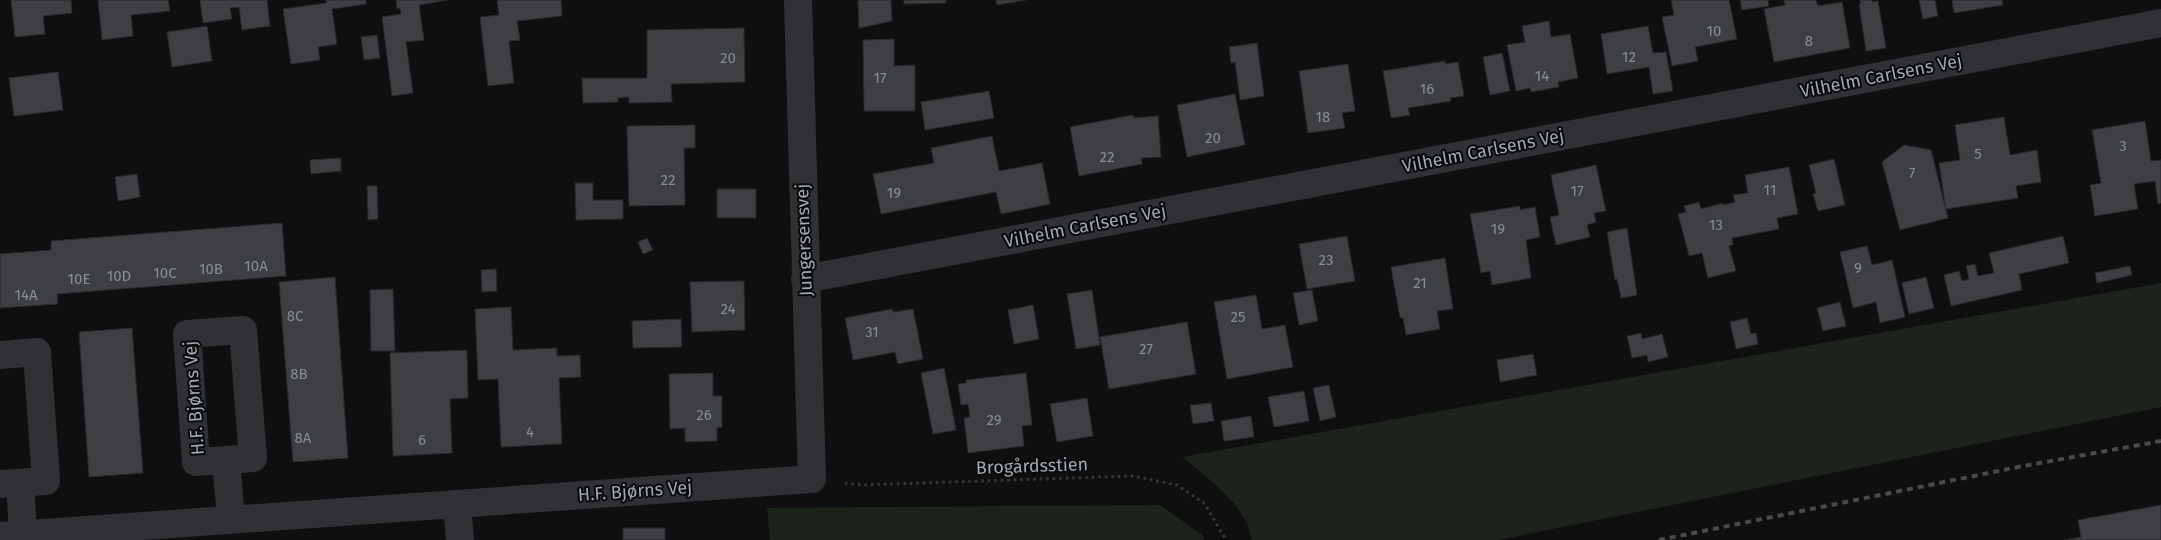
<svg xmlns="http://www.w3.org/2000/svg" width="2161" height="540" font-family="'Fira Sans',sans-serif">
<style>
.green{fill:#1b231b}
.building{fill:#3e3f43;stroke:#29292c}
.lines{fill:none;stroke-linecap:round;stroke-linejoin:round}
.path{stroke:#36393c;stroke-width:3;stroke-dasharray:2.5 4;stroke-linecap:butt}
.minor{stroke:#303135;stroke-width:28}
.rail{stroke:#474a4e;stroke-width:4;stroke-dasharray:6 5;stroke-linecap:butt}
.labels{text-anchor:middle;stroke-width:4;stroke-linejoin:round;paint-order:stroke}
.number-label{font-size:15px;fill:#888e96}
.street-label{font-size:18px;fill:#a0a8b1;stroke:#0a0a0b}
</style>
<rect width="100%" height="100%" fill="#0f0f10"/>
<!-- green -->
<g class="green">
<path d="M2161 283V407L1498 540H1252C1245 504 1209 479 1182 457Z"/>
<path d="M1160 505 1202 535 1204 540H770L767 508Z"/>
</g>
<!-- building -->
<g class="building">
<path d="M11 0H71L72 13 43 16 45 34 15 37Z"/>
<path d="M98 0H168L170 11 131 15 133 36 102 40Z"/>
<path d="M200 0H267L270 26 242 30 239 7 230 8 232 19 203 23Z"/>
<path d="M326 0H366V4L332 9 337 44 318 47 320 60 291 64 283 9 326 3Z"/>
<path d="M396 0H448L419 5 424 40 406 42 413 93 392 96 382 17 401 14 400 8 397 9Z"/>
<path d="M497 0H561L562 16 517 21 520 40 509 41 514 83 488 86 480 17 499 15Z"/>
<path d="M858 0H891L892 21 859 28Z"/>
<path d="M904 0H946V3L904 4Z"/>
<path d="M996 0H1026L997 5Z"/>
<path d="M1671 0H1729L1737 39 1695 47 1698 61 1672 66 1662 17 1674 15Z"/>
<path d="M1740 0H1768L1769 6 1742 10Z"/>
<path d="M1784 0H1816L1818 6 1842 2 1850 48 1774 62 1764 9 1785 5Z"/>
<path d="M1860 0H1872V2L1878 1 1886 48 1866 51 1859 4H1861Z"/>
<path d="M1919 0H1935L1938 16 1923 19Z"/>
<path d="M1952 0H2002L2003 5 1954 13Z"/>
<path d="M1549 21 1551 37 1570 34 1578 78 1558 82 1559 87 1531 92 1530 88 1516 91 1507 45 1525 42 1522 26Z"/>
<path d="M207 26 212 61 172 67 167 32Z"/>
<path d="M1648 26 1653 53 1666 52 1673 91 1653 94 1649 67 1607 74 1601 34Z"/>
<path d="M744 28 745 82 671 84 672 102 629 103V97L618 98V102L583 103 582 78H647V30Z"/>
<path d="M377 35 380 58 364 60 361 37Z"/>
<path d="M894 39V66L915 65V111H864L863 40Z"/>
<path d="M1257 43 1264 96 1240 100 1235 62 1231 63 1229 47Z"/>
<path d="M1502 53 1510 91 1490 95 1483 57Z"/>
<path d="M1445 61V64L1458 62 1464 96 1450 98 1451 101 1408 108 1410 115 1391 118 1383 71Z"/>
<path d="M1348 64 1355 111 1342 113 1345 128 1308 133 1299 71Z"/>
<path d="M58 72 63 110 14 116 9 78Z"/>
<path d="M989 91 994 118 925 130 921 102Z"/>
<path d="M1235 94 1245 145 1187 157 1177 105Z"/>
<path d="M1133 115 1134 118 1158 116 1161 157 1141 158 1142 164 1079 176 1070 127Z"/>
<path d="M2004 117 2010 155 2037 150 2041 182 2016 186 2018 198 1946 209 1939 163 1960 160 1955 125Z"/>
<path d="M2145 121 2151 161 2161 160V203L2158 204 2155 181 2134 184 2138 209 2095 216 2090 185 2101 183 2092 130Z"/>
<path d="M695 125V148H684L685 205 629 206 627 126Z"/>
<path d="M992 136 999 171 1042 163 1050 204 1001 214 996 192 881 214 873 174 934 163 931 148Z"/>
<path d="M1904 145 1931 150 1948 218 1900 230 1882 162Z"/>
<path d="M341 158V171L311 174 310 160Z"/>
<path d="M1834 159 1845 205 1818 211 1813 194 1816 193 1809 165Z"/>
<path d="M1596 165 1606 211 1594 213 1596 222 1587 225 1590 237 1556 245 1550 217 1559 215 1551 175Z"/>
<path d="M1789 167 1798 214 1777 218 1779 229 1732 238 1733 245 1729 246 1736 271 1708 278 1702 253 1689 256 1678 214 1686 212 1684 206 1699 202 1701 209 1723 203V205L1735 202 1733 195 1748 193 1745 175Z"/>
<path d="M137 174 140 197 118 201 115 177Z"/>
<path d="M575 183H593V200H623V219L576 220Z"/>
<path d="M367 186H377L378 219 368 220Z"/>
<rect x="717" y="189" width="39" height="29"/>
<path d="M1520 206V210L1535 207 1540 237 1526 240 1531 278 1492 285 1490 271 1481 273 1470 214Z"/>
<path d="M282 223 286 276 57 294 58 304 0 308V254L51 250V241Z"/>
<path d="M1627 228 1637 295 1621 298 1617 279 1615 280 1607 232Z"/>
<path d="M1347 236 1355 281 1307 289 1299 244Z"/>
<path d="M2063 236 2069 263 2019 274 2022 290 1951 306 1944 275 1959 271 1962 281 1969 279 1966 266 1975 264 1978 276 1994 273 1989 253Z"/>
<path d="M647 238 653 250 643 254 638 242Z"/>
<path d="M1867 246 1872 265 1892 260 1905 317 1880 323 1876 302 1853 308 1840 252Z"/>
<path d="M1445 258 1453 309 1437 311 1440 329 1406 335 1403 318H1400L1391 267Z"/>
<path d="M2130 266 2132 275 2097 283 2095 273Z"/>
<path d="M496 269 497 291 482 292 481 270Z"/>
<path d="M335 277 348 458 293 462 279 282Z"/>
<path d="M1926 277 1934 308 1909 314 1902 283Z"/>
<path d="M744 281 745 330 692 332 690 282Z"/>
<path d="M393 289 395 351H371L370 290Z"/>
<path d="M1092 290 1100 345 1076 349 1067 294Z"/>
<path d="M1312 290 1318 321 1299 325 1293 293Z"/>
<path d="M1256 295 1262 329 1285 325 1293 367 1227 379 1214 302Z"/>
<path d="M1840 302 1846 326 1823 331 1817 308Z"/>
<path d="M1033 305 1039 339 1014 344 1008 310Z"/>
<path d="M511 307 513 350 557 348V356L580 355 581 377 559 378 562 444 501 447 498 379 478 380 475 309Z"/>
<path d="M892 309 893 312 913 309 923 359 898 364 895 352 853 360 845 318Z"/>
<path d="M1747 318 1751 334 1756 333 1758 344 1736 349 1730 322Z"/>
<path d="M681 319 682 347 633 348 632 321Z"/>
<path d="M1187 322 1196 374 1109 389 1100 337Z"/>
<path d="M132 328 143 473 89 477 79 332Z"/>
<path d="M1641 333 1642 339 1662 334 1668 357 1648 362 1647 355 1632 358 1627 336Z"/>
<path d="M467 350 468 398 450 399 452 453 393 456 390 353Z"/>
<path d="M1533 354 1537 375 1500 382 1497 360Z"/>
<path d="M944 368 956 430 933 434 921 373Z"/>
<path d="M713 373V396H722V427L717 428V441L685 442V428L670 429 669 374Z"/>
<path d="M1026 373 1032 425 1022 426 1024 446 968 453 964 418 970 417 968 404 961 405 958 384 966 383V380Z"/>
<path d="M1329 385 1336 417 1320 421 1313 388Z"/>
<path d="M1304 391 1309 421 1274 427 1268 397Z"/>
<path d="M1087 398 1093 436 1057 442 1050 404Z"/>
<path d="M1211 403 1214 421 1193 424 1190 405Z"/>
<path d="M1251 416 1254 437 1224 441 1221 421Z"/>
<path d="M2161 505V540H2065L2081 537 2078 520Z"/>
<rect x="623" y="528" width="42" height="12"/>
</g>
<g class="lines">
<!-- path -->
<path class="path" d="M845 483 861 485 1132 476 1177 485 1205 504 1226 540"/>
<!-- minor -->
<g class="minor">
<path d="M805 279 2161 23"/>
<path d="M0 355 37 352 46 481 0 484"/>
<path d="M226 460 196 462 187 334 243 330 253 458 226 460 231 519"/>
<path d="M20 483 23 534"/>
<path d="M457 504 460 540"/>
<path d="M0 536 812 479 798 0"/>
</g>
<!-- rail -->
<path class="rail" d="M1659 540 2018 467 2161 441"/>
</g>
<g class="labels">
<!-- number labels -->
<g class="number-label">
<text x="1714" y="36">10</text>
<text x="1809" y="46">8</text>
<text x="1629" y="62">12</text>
<text x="728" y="63">20</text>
<text x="1542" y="81">14</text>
<text x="880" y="83">17</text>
<text x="1427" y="94">16</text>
<text x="1323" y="122">18</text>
<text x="1213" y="143">20</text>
<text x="2123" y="151">3</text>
<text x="1978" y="159">5</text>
<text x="1107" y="162">22</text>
<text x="1912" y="178">7</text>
<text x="668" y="185">22</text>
<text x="1770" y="195">11</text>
<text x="1577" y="196">17</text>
<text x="894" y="198">19</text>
<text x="1716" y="230">13</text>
<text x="1498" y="234">19</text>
<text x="1326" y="265">23</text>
<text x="256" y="271">10A</text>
<text x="1858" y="273">9</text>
<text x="211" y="274">10B</text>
<text x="165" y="278">10C</text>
<text x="119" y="281">10D</text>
<text x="79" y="284">10E</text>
<text x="1420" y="288">21</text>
<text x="26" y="300">14A</text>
<text x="728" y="314">24</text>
<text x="295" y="321">8C</text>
<text x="1238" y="322">25</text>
<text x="872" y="337">31</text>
<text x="1146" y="354">27</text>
<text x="299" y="379">8B</text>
<text x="704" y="420">26</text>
<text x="994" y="425">29</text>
<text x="530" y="437">4</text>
<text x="303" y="443">8A</text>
<text x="422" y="445">6</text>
</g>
<!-- street labels -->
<g class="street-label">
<text transform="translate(1881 76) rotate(-11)" y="6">Vilhelm Carlsens Vej</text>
<text transform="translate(1483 151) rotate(-11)" y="6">Vilhelm Carlsens Vej</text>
<text transform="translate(1085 226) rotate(-11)" y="6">Vilhelm Carlsens Vej</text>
<text transform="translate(804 240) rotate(-92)" y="6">Jungersensvej</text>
<text transform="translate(194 398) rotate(-94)" y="6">H.F. Bjørns Vej</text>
<text transform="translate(1032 466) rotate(-2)" y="6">Brogårdsstien</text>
<text transform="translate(635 491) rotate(-4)" y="6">H.F. Bjørns Vej</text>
</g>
</g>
</svg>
